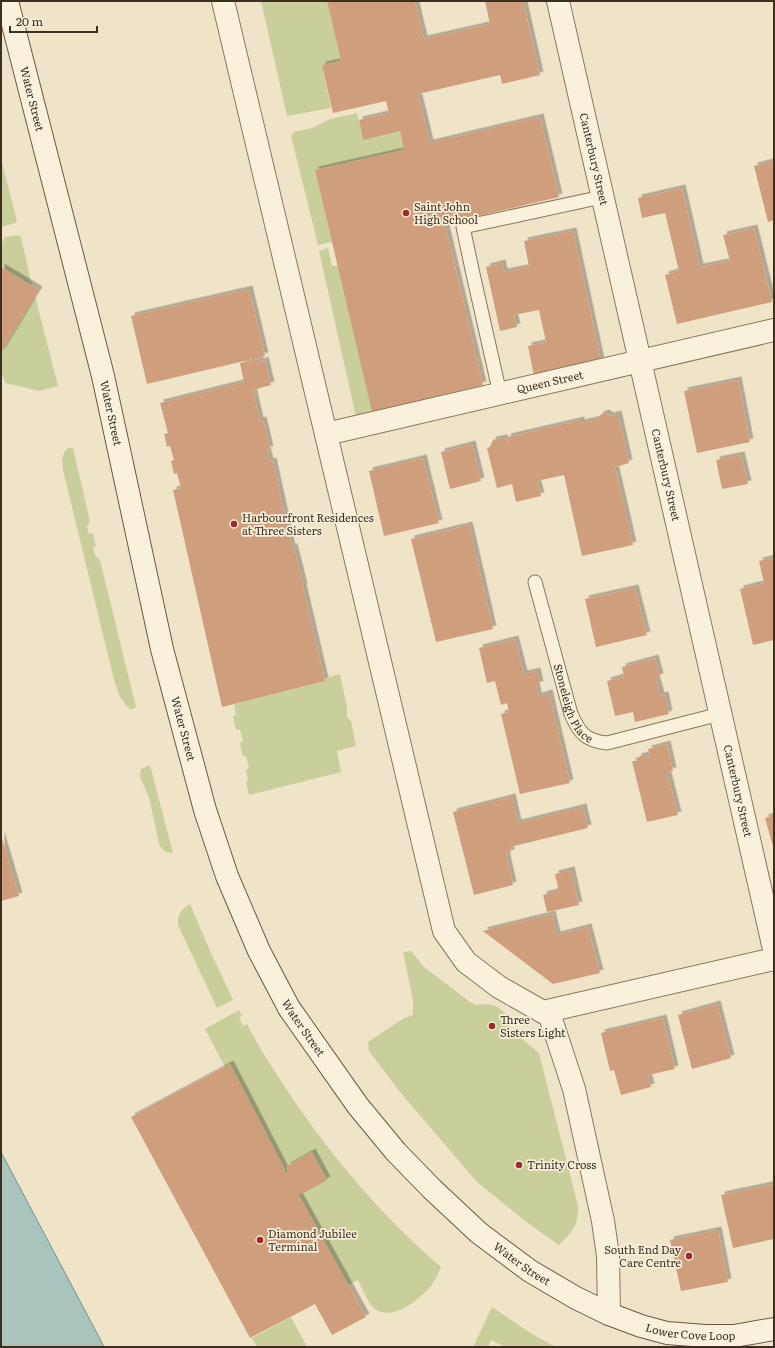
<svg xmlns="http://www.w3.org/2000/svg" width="775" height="1348" font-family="Literata,serif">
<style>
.green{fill:#c9cf9b}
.water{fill:#a9c4bc;stroke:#6f938a}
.building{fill:#cf9f7d;filter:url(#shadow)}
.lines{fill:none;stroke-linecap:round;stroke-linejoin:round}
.lane-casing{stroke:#8d765c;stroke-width:15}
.street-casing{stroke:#8d765c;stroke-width:24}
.secondary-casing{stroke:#6f573f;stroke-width:24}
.lane{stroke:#faf1dc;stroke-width:13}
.street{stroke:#faf1dc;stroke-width:22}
.secondary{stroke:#faf1dc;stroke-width:22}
.poi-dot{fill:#9e2a2b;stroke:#f7eed8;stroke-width:1.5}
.labels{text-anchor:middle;stroke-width:3.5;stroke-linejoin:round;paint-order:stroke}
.street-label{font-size:11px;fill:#3d2e20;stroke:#f7eed8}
.poi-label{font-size:11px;fill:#3d2e20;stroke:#f7eed8;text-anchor:start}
</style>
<defs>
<filter id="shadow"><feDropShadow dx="3.5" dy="-3.5" stdDeviation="0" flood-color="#0004"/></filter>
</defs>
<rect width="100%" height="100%" fill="#f0e4c8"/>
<!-- green -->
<g class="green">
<path d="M261 1H327L341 61 322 65 331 108 287 116Z"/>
<path d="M357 113 363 139 400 131 404 150 315 170 332 242 318 245 291 136 294 132 312 128 330 119Z"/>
<path d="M1 159 17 221 15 223 1 227Z"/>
<path d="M18 235 21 237 32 286 1 267V245L5 237Z"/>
<path d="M328 248 332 266 338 265 372 411 483 385H490L357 421 319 251Z"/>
<path d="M35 296 58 386 39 391 5 383 1 371V353Z"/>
<path d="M68 448H73L90 521 87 526 89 534 93 533 96 546 93 547 95 555 100 560 136 707 133 709H129L120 697 114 680 63 470C62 461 61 455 68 448Z"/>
<path d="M340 674 347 707V717L351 721 356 746 337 751 341 772 249 795 246 781 248 780 246 770 249 768 246 756H243L240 743 243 741 240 729 236 730 233 716 236 715 234 704 325 681 324 679Z"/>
<path d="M150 765 173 853C166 853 162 850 159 844L149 797 140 777 141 769Z"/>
<path d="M190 904 211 953 233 1000 217 1008 178 925C177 915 181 909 190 904Z"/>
<path d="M411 951 424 967 470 1002 476 1005C494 1002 508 1008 510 1029L539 1053 578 1206C579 1226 572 1232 559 1245L525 1221 476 1181 400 1092 369 1051 368 1042 404 1018 413 1015V1001L403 952Z"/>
<path d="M239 1010 242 1016 239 1017 243 1026 247 1024C257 1044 269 1063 281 1081 326 1150 379 1214 441 1267 438 1274 435 1281 431 1286 420 1299 393 1322 375 1309 368 1304 362 1288 358 1280L348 1285 298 1194H302L312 1152 287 1166 289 1171 283 1174 285 1170 225 1067 205 1029Z"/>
<path d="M492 1307 532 1334 556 1347H505L491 1340 488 1347H473Z"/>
<path d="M291 1317 307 1347H257L252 1338Z"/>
</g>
<!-- water -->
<path class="water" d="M1 1152 99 1337 104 1347H1Z"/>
<!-- building -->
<g class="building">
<path d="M327 1H415L424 39 490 24 485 1H523L540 75 502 84 500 75 418 94 430 143 540 117 559 197 445 224 483 385 372 412 315 170 404 150 400 131 363 140 359 120 389 113 386 101 333 113 322 65 341 61Z"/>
<path d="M774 161V220L768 222 754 166Z"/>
<path d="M682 188 700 267 730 261 723 235 754 228 772 302 677 324 665 275 679 271 665 213 642 218 638 198Z"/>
<path d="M573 231 601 362 534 376 528 346 546 342 539 310 514 315 517 327 500 331 486 267 502 263 504 272 529 267 524 241Z"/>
<path d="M1 267 39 290 1 353Z"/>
<path d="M249 289 265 356 147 384 131 316Z"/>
<path d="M259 359 260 362 265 360 271 385 253 390 260 421 263 420 270 449 267 450 270 462 273 461 292 548 294 547 304 587H303L325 681 222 707 173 490 181 488 177 473 174 474 171 461 174 460 170 446 167 447 164 434 168 433 160 403 244 382 240 363Z"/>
<path d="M738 380 750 442 697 453 684 391Z"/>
<path d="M606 413 610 416 618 414 629 463 615 467 633 545 582 556 564 475 537 481 541 496 516 502 512 484 497 488 487 448 490 447 493 440 503 438 509 443 507 437 581 420V423L598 419 600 415Z"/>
<path d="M472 444 481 481 450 489 441 452Z"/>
<path d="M741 455 748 484 722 489 716 460Z"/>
<path d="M423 458 439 523 384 536 369 471Z"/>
<path d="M469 525 493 629 436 642 411 539Z"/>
<path d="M772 558 774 565V640L753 645 740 589 764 583 759 561Z"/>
<path d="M635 588 647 635 596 647 585 599Z"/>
<path d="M515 639 524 674 537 671 540 685H536L538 696 549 693 570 783 520 794 501 714 509 712 507 703 501 705 495 681 487 683 479 648Z"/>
<path d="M655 658 660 677 656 678 661 696 665 695 669 714 635 722 633 712 615 716 607 681 624 676 622 667Z"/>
<path d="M667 744 673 771 667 772 678 815 647 822 632 761H637L638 757 645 755 648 758 650 757 648 749Z"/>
<path d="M512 797 518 823 583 807 588 828 510 847 511 853 506 854 513 885 474 895 453 812Z"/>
<path d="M774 815V850L765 818Z"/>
<path d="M1 835 19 896 1 901Z"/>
<path d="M571 870 579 905 547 912 543 895 554 892 558 887 555 874Z"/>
<path d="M552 914 557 935 588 927 600 973 553 984 483 931Z"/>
<path d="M717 1004 731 1058 692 1069 678 1015Z"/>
<path d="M663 1018 675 1069 648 1075 651 1087 621 1095 614 1070 610 1071 601 1033Z"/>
<path d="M230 1064 285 1170 283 1174 289 1171 287 1166 312 1152 327 1180 302 1194H298L366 1317 332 1335 315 1304 250 1338 131 1117Z"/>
<path d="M774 1184V1239L733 1248 721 1195Z"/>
<path d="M718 1230 728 1282 681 1291 670 1240Z"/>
</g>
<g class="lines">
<defs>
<g id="lane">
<path d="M500 394 473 274 463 227 602 197"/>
<path id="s1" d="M535 582 571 714C579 732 585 741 607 743L720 714"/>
</g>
<g id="street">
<path d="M223 1 444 931 466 962 499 987 550 1016 574 1089 603 1221 608 1256 609 1314"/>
<path id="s2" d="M558 1 774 949"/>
<path id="s3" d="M326 434 774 330"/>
<path d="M543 1012 774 959"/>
</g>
<g id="secondary">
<path id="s4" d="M7 1 103 376 162 649 205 810 227 876 259 951 289 1008 358 1106 396 1152 432 1189 479 1233 530 1271 576 1298 609 1314 641 1326 667 1333 705 1336H734L774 1329"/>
</g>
</defs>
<!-- lane casing -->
<use href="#lane" class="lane-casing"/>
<!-- street casing -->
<use href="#street" class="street-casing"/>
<!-- secondary casing -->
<use href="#secondary" class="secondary-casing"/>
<!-- lane -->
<use href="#lane" class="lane"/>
<!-- street -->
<use href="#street" class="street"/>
<!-- secondary -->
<use href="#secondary" class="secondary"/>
</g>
<!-- markers -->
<g class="poi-dot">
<circle cx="406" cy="213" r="4"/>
<circle cx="234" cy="524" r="4"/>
<circle cx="492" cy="1026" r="4"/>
<circle cx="519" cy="1165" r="4"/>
<circle cx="260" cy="1240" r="4"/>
<circle cx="689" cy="1256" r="4"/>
</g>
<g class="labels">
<!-- street labels -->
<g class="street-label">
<text dy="4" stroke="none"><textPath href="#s4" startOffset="101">Water Street</textPath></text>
<text dy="4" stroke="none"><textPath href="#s2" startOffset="162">Canterbury Street</textPath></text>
<text dy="4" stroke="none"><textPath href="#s3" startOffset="230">Queen Street</textPath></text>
<text dy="4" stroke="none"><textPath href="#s4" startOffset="425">Water Street</textPath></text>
<text dy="4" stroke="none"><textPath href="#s2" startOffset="486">Canterbury Street</textPath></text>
<text dy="4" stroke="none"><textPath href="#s1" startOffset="128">Stoneleigh Place</textPath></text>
<text dy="4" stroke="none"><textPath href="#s4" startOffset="749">Water Street</textPath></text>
<text dy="4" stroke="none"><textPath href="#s2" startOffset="810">Canterbury Street</textPath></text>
<text dy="4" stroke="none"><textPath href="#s4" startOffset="1073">Water Street</textPath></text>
<text dy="4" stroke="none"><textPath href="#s4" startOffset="1397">Water Street</textPath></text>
<text dy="4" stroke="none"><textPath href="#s4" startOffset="1582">Lower Cove Loop</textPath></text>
</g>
<!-- poi labels -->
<g class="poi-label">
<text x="414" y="211">Saint John<tspan x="414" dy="13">High School</tspan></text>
<text x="242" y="522">Harbourfront Residences<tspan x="242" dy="13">at Three Sisters</tspan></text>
<text x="500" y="1024">Three<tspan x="500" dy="13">Sisters Light</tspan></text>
<text x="527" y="1169">Trinity Cross</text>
<text x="268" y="1238">Diamond Jubilee<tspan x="268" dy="13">Terminal</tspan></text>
<text x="681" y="1254" text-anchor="end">South End Day<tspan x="681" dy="13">Care Centre</tspan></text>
</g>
</g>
<!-- border -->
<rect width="775" height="1348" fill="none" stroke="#3d2e20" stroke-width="4"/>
<!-- scale -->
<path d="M10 26v6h87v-6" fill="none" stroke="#3d2e20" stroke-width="2"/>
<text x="16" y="26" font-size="12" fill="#3d2e20" stroke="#f7eed8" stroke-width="3" paint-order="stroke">20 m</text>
</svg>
